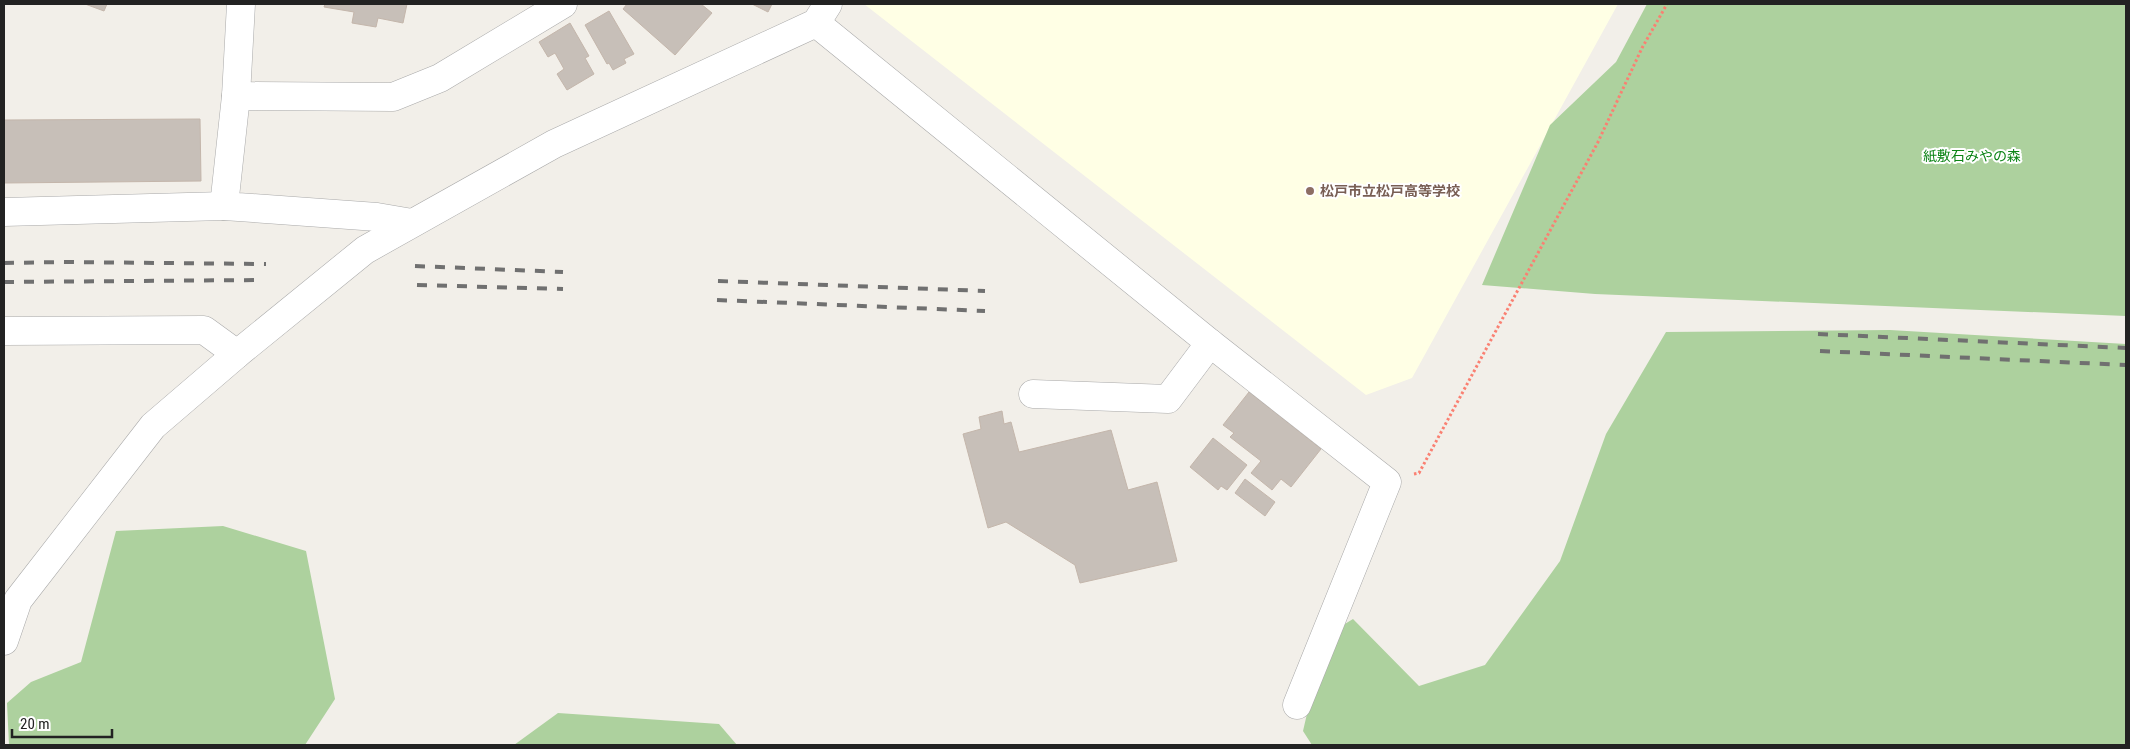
<svg xmlns="http://www.w3.org/2000/svg" width="2130" height="749" font-family="'Roboto Condensed','Noto Sans JP',sans-serif">
<style>
.education{fill:#ffffe5}
.forest{fill:#add19e}
.building{fill:#c7bfb8;stroke:#c4b6ab}
.lines{fill:none;stroke-linecap:round;stroke-linejoin:round}
.minor-casing{stroke:#a9a9a9;stroke-width:29}
.path{stroke:#fa8072;stroke-width:3;stroke-dasharray:2.5 2.5;stroke-linecap:butt}
.minor{stroke:#fff;stroke-width:28}
.rail{stroke:#707070;stroke-width:4;stroke-dasharray:10 10;stroke-linecap:butt}
.education-dot{fill:#8d6e63;stroke:#fff;stroke-width:2}
.labels{text-anchor:middle;stroke-width:4;stroke-linejoin:round;paint-order:stroke}
.park-label{font-size:14px;fill:#0c8416;stroke:#fff}
.education-label{font-size:14px;font-weight:bold;fill:#785e54;stroke:#fff;text-anchor:start}
</style>
<rect width="100%" height="100%" fill="#f2efe9"/>
<!-- education -->
<path class="education" d="M864 4H1618L1412 378 1366 395Z"/>
<!-- forest -->
<g class="forest">
<path d="M1647 4H2126V316L1595 294 1482 285 1550 125 1616 62Z"/>
<path d="M1890 330 2126 344V745H1312L1303 731 1325 636 1353 619 1419 686 1485 665 1560 561 1606 434 1666 332Z"/>
<path d="M223 526 306 551 335 699 305 745H9L7 703 31 682 81 662 116 531Z"/>
<path d="M558 713 719 724 737 745H514Z"/>
</g>
<!-- building -->
<g class="building">
<path d="M85 4H107L104 11Z"/>
<path d="M325 4H407L403 23 378 18 376 27 352 23 354 12 324 7Z"/>
<path d="M627 4H701L712 13 675 55 623 9Z"/>
<path d="M752 4H772L768 12Z"/>
<path d="M609 11 634 54 624 59 626 63 613 70 609 63 607 64 585 25Z"/>
<path d="M570 23 589 56 585 58 594 74 567 90 557 74 564 69 555 53 548 57 539 42Z"/>
<path d="M200 119 201 181 4 183V120Z"/>
<path d="M1249 392 1321 449 1291 487 1281 479 1272 490 1251 473 1261 461 1230 437 1234 433 1223 425Z"/>
<path d="M1002 411 1004 424 1011 422 1019 452 1111 430 1128 490 1157 482 1177 561 1080 583 1075 565 1006 522 988 528 963 434 981 429 979 417Z"/>
<path d="M1213 438 1247 465 1227 490 1221 486 1218 490 1190 467Z"/>
<path d="M1245 479 1275 502 1265 516 1235 493Z"/>
</g>
<g class="lines">
<defs>
<g id="minor">
<path d="M241 4 236 96 224 206 377 217 412 223"/>
<path d="M816 23 1210 343 1387 482 1297 705"/>
<path d="M236 96 393 97 440 78 563 4"/>
<path d="M4 212 224 206"/>
<path d="M4 331 204 330 237 354"/>
<path d="M1033 394 1168 399 1210 343"/>
<path d="M4 641 18 600 153 426 237 354 365 250 554 144 816 23 828 4"/>
</g>
</defs>
<!-- minor casing -->
<use href="#minor" class="minor-casing"/>
<!-- path -->
<path class="path" d="M1414 474 1419 473 1598 142 1642 48 1667 4"/>
<!-- minor -->
<use href="#minor" class="minor"/>
<!-- rail -->
<g class="rail">
<path d="M4 263 63 262 266 264"/>
<path d="M415 266 563 272"/>
<path d="M718 281 985 291"/>
<path d="M4 282 262 280"/>
<path d="M417 285 563 289"/>
<path d="M717 300 985 311"/>
<path d="M1818 334 2126 348"/>
<path d="M1820 351 2126 365"/>
</g>
</g>
<!-- markers -->
<circle class="education-dot" cx="1310" cy="191" r="5"/>
<g class="labels">
<!-- park labels -->
<g class="park-label">
<text x="1972" y="161">紙敷石みやの森</text>
</g>
<!-- education labels -->
<g class="education-label">
<text x="1320" y="196">松戸市立松戸高等学校</text>
</g>
</g>
<!-- border -->
<rect width="2130" height="749" fill="none" stroke="#222222" stroke-width="10"/>
<!-- scale -->
<path d="M12 729v8h100v-8" fill="none" stroke="#222222" stroke-width="2.5"/>
<text x="20" y="729" font-size="15" fill="#222222" stroke="#ffffff" stroke-width="4" paint-order="stroke">20 m</text>
</svg>
